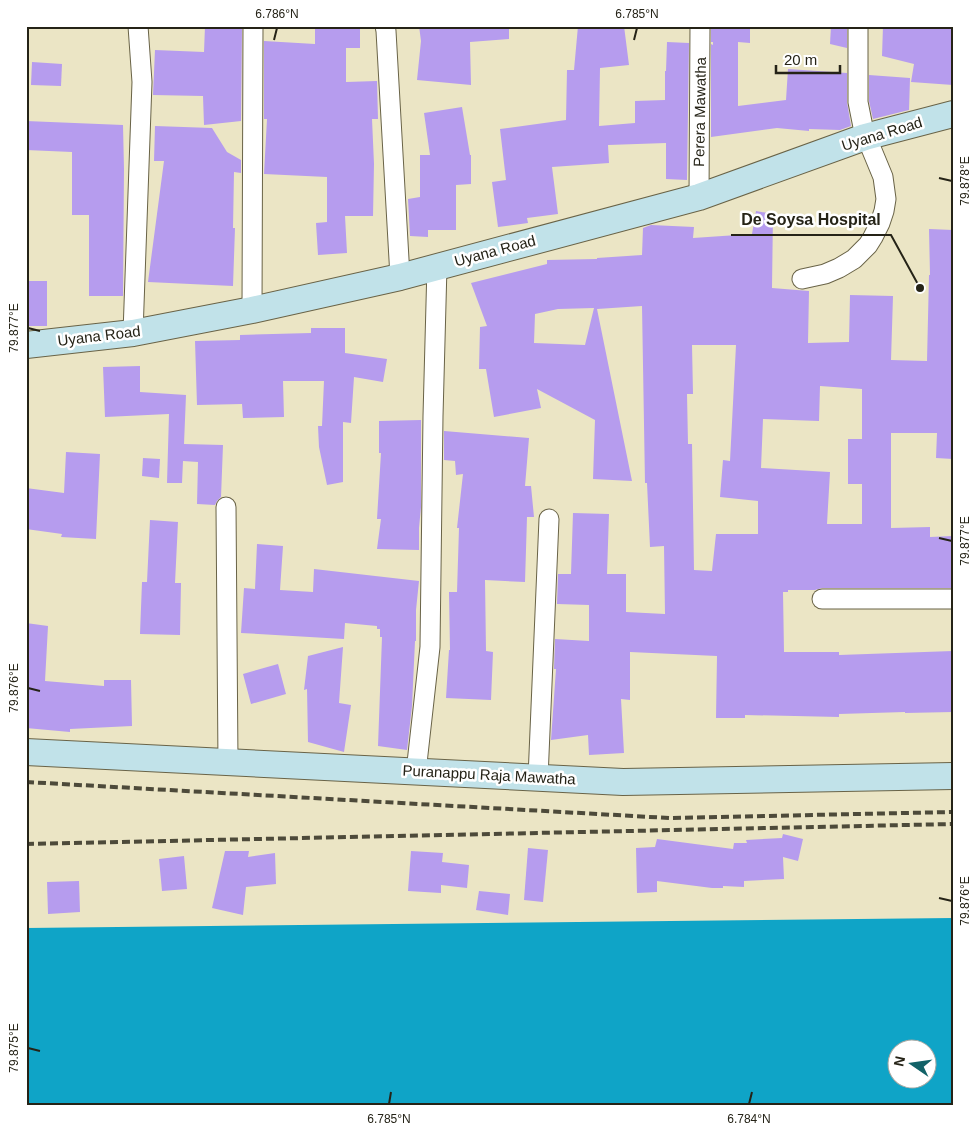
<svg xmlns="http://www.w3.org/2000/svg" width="979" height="1132" font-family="Arial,sans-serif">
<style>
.water{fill:#0fa4c7;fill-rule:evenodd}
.building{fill:#b69cee;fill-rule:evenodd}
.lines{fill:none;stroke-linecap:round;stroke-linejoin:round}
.street-casing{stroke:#696347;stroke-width:21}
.secondary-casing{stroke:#696347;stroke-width:28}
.street{stroke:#fff;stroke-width:19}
.secondary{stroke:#c1e2e9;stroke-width:26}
.rail{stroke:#4d4a3a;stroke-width:4;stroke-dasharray:8 4;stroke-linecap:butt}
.ticks{fill:none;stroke:#252317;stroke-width:2}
.labels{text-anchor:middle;stroke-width:5;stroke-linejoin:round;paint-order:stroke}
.street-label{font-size:15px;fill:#252317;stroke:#fff}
.leader{fill:none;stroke:#252317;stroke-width:2}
.callout-dot{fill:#252317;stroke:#fff;stroke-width:2}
.callout-label{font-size:16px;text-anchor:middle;font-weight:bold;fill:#252317;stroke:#fff;stroke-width:5;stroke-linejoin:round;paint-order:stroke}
.neatline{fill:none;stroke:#252317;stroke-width:2}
.ticks-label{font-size:12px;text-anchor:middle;fill:#252317}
</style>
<rect width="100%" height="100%" fill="#ebe5c5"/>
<!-- water -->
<path class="water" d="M953 918V1106H26V928ZM896 1050H926V1080H896Z"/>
<!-- building -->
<g class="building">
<path d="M205 26 242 27 241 121 204 125 203 96 153 95 155 50 204 52Z"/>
<path d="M315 26H360V48H346V82L377 81 378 119H372L374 164 373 216H345L347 253 318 255 316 223 327 222V177L264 174 267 119H264V41L315 44Z"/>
<path d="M419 26H509V39L470 42 471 85 417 80 421 41Z"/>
<path d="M578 26H624L629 65 600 68 599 126 635 123V101L665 100V71H666L667 42 689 43 687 180 666 179V143L608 145 609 163 552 167 558 214 527 218 528 223 498 227 492 182 506 180 500 129 566 120 567 70H574Z"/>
<path d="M711 26H750V43L738 42V106L786 100 788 69 847 73V102L851 126 840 130 809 129V131L777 128 711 137V44L713 45V42H711Z"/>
<path d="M831 26H847V48L830 44Z"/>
<path d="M883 26H953V85L911 82 914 64 882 56Z"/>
<path d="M32 62 62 64 61 86 31 85Z"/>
<path d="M869 75 910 78 909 110 873 119 869 101Z"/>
<path d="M462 107 470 155H471V184L456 185V230H428V237L410 236 408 199 420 197V155H430L424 113Z"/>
<path d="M26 121 123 125 124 169 123 296H89V215H72V152L26 150Z"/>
<path d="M155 126 212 128 227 152 241 160V173L234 172 233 228H235L233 286 148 282 164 161H154Z"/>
<path d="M756 211 773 214 772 288 809 291 808 343 849 342 850 295 893 296 891 360 927 361 929 275H930L929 229 953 230V459L936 458 937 433H891V528L930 527V537L953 536V588H822L815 590H788V592H783L784 652H839V655L953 651V712L905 713V712L839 714V717L745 715V718H716L717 656 630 652V700L621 699 624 753 589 755 588 735 551 740 556 669H554L555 639 589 641V605L557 604 558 574H571L573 513 609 514 607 574H626V612L665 614 664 546 650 547 647 483H645L642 306 597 309 632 481 593 479 595 420 537 389 541 408 494 417 486 369H479L480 327 487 326 471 283 547 264V260L597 259V258L642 255 643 228 651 225 694 227 693 238 752 234ZM594 308 585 345 534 343 535 314 558 309ZM692 345H736L730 461 723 460 720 497 758 501V534H716L712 571 694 570 692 444H688L687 394H693ZM820 386 862 389V439H848V484H862V524H827L830 472 761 468 763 419 819 421Z"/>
<rect x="26" y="281" width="21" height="45"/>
<path d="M311 328H345V353L387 359 383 382 354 377 351 423 343 422V482L327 485 319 447 318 426H322L324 381H283L284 417 243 418 242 404 197 405 195 341 240 340V335L311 333Z"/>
<path d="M140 366V392L186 395 184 444 223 445 221 497 217 501 215 505 197 504 198 462 183 461 182 483H167L169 414 105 417 103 367Z"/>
<path d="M421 420V507L419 528V550L377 549 381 519H377L381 453H379V421Z"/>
<path d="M444 431 529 438 525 486H531L534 517H527L525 582 485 580 486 651 493 652 491 700 446 698 449 650H450L449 592H457L459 528H457L463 474 456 475 455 461 444 460Z"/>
<path d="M66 452 100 454 96 539 61 537 62 534 26 529V488L64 493Z"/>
<path d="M143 458 160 459 159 478 142 476Z"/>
<path d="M150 520 178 522 175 583H181L180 635 140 634 142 582H147Z"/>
<path d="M257 544 283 546 280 590 313 592 314 569 419 581 416 610V641H415L412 706 407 750 378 746 382 637H380V629H377V626L345 623 344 639 241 633 244 588 255 589Z"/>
<path d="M26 623 48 626 45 681 104 686V680H131L132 726 70 729V732L26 728Z"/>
<path d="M343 647 339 703 351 705 344 752 308 742 307 689 304 690 308 656Z"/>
<path d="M278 664 286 694 251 704 243 674Z"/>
<path d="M783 834 803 839 798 861 783 857 784 879 744 881V887L723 886V888H712L657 881V892L637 893 636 848 655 847 657 839 733 849 734 843H747L746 840 782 838Z"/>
<path d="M528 848 548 850 543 902 524 900Z"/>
<path d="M225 851H249L248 857 275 853 276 884 246 887 243 915 212 908Z"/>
<path d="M411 851 443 853 442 862 469 865 467 888 441 885V893L408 891Z"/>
<path d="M184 856 187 889 162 891 159 859Z"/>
<path d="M79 881 80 912 48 914 47 882Z"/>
<path d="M479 891 510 894 508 915 476 910Z"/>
</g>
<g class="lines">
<defs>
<g id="street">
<path d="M385 26 386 31 400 277"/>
<path d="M699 197 700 26"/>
<path d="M802 279 825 274 839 268 854 259 868 245 873 237 880 223 884 211 886 199 883 177 871 148 865 137 858 102V26"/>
<path d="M252 310 253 26"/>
<path d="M133 333 142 82 138 26"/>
<path d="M226 507 228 762"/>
<path d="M822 599H953"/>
<path d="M416 772 430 647 433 416 437 266"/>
<path d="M538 778 549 519"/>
</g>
<g id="secondary">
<path d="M26 345 133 333 252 310 400 277 699 197 865 137 953 114"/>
<path d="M26 752 623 782 953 776"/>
</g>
</defs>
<!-- street casing -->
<use href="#street" class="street-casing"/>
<!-- secondary casing -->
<use href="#secondary" class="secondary-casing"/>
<!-- street -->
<use href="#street" class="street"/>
<!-- secondary -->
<use href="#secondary" class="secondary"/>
<!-- rail -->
<g class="rail">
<path d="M26 782 669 818 953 812"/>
<path d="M26 844 953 824"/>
</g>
</g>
<!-- ticks -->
<path class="ticks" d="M274 40 277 28M634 40 637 28M939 178 952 181M28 328 40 331M939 538 952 541M28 688 40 691M939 898 952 901M28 1048 40 1051M389 1104 391 1092M749 1104 752 1092"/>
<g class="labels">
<!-- street labels -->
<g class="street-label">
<text transform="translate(700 112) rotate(-89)" y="5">Perera Mawatha</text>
<text transform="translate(882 134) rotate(-17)" y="5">Uyana Road</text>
<text transform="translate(495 251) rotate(-15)" y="5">Uyana Road</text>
<text transform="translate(99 336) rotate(-7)" y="5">Uyana Road</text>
<text transform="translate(489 775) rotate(3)" y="5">Puranappu Raja Mawatha</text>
</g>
</g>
<!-- callouts -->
<path class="leader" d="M920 288L891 235H731"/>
<circle class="callout-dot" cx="920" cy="288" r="5"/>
<g class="callout-label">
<text x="811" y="225">De Soysa Hospital</text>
</g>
<!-- border -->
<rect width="979" height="1132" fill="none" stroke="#ffffff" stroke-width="55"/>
<!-- north arrow -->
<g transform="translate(912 1064) rotate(283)"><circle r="24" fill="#ffffff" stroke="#a8a7a2"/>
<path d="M0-4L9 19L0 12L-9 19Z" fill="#126268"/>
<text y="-8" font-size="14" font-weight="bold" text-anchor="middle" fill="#252317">N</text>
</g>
<!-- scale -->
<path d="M776 65v8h64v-8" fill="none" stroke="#252317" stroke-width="2.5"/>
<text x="784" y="65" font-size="15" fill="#252317" stroke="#ffffff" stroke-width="4" paint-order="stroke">20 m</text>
<rect x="28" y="28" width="924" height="1076" class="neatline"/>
<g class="ticks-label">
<text x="277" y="18">6.786°N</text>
<text x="637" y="18">6.785°N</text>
<text transform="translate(965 181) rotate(-90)" y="4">79.878°E</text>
<text transform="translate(14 328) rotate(-90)" y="4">79.877°E</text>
<text transform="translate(965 541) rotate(-90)" y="4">79.877°E</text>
<text transform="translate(14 688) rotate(-90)" y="4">79.876°E</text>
<text transform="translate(965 901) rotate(-90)" y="4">79.876°E</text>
<text transform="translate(14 1048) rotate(-90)" y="4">79.875°E</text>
<text x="389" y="1123">6.785°N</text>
<text x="749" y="1123">6.784°N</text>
</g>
</svg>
